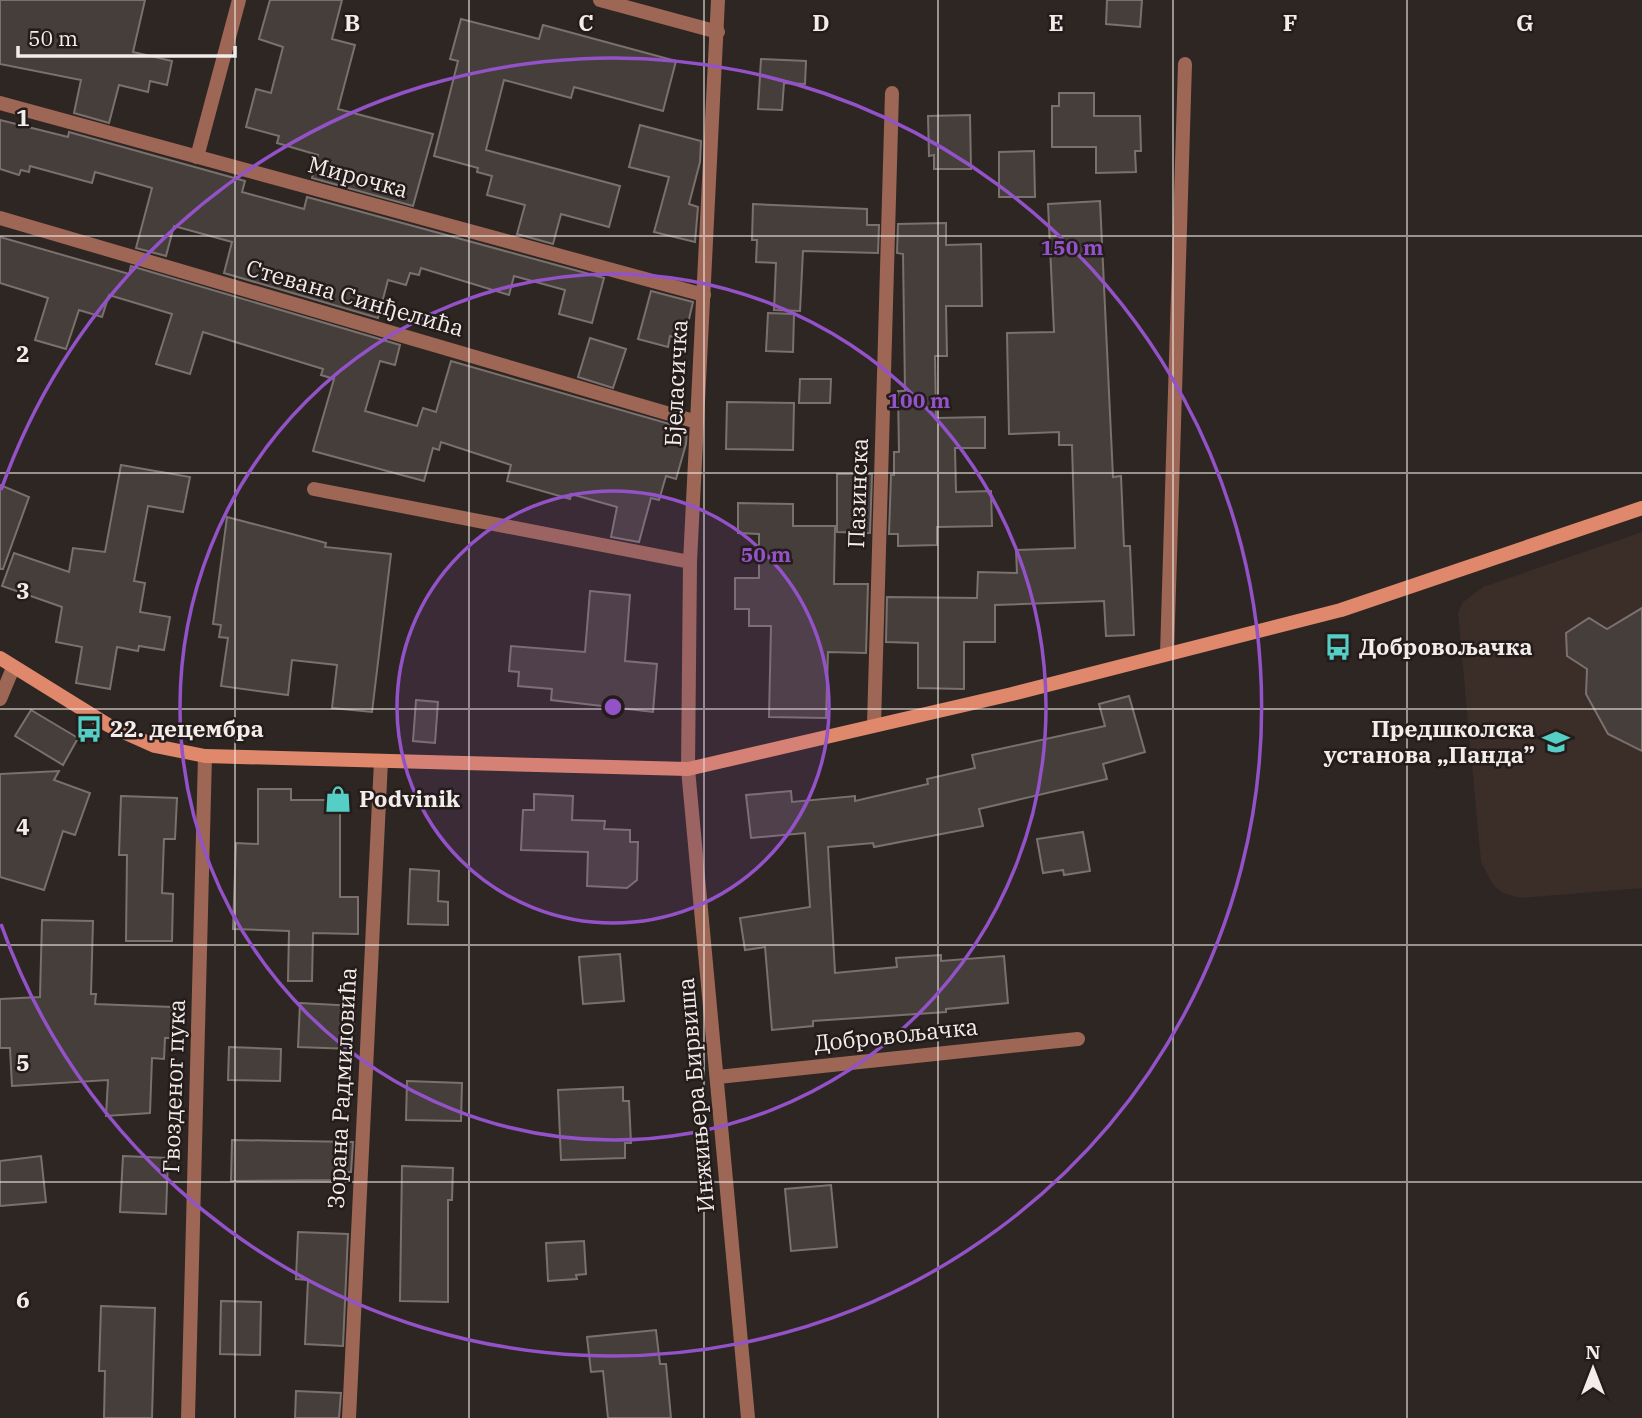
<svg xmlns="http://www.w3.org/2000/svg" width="1642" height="1418" font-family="'IBM Plex Serif',serif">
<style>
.built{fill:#3b2d28}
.building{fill:#463e3b;stroke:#7a716e;stroke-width:2}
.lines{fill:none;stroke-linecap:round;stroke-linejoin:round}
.street{stroke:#9d6655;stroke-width:14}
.secondary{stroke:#df886c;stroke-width:14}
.grid{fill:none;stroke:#f2ecea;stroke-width:2;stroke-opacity:0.55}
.ring{fill:none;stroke:#9352c8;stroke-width:3.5}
.labels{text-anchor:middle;stroke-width:5;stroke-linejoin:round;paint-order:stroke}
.street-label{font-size:23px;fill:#f2ecea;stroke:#241c1a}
.poi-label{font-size:23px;font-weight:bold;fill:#f2ecea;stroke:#241c1a;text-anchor:start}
.grid-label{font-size:23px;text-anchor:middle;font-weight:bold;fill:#f2ecea;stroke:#241c1a;stroke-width:5;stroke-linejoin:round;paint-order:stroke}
.centre{fill:#9352c8;stroke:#241c1a;stroke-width:3.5}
.ring-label{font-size:21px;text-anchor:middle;font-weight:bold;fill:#9352c8;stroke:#241c1a;stroke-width:5;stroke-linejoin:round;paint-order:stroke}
</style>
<rect width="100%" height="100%" fill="#2e2623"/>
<!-- built -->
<path class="built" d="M1642 532V888L1520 898 1503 893 1493 885 1481 862 1458 613 1463 602 1483 587Z"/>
<!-- building -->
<g class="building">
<path d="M0 0H145L133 52 172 61 167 85 150 81 148 92 119 85 109 123 74 113 81 80 0 64Z"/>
<path d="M270 0H342L332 39 355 45 338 109 433 134 413 206 312 178 318 155 277 143 279 136 246 127 256 89 271 93 283 47 259 39Z"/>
<path d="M1107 0H1142L1140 27 1106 24Z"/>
<path d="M461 19 539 39 543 25 676 61 663 111 574 87 571 98 504 80 486 150 620 186 609 227 561 214 553 244 517 234 525 205 487 195 492 176 477 172 478 168 434 156 458 61 450 59Z"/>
<path d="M761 59 806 61 805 84 784 83 782 110 758 109Z"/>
<path d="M1059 93H1094V116H1140L1141 151H1135L1136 172 1096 173V147H1052V106H1059Z"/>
<path d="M970 115 971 169H934V155L929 156 928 116Z"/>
<path d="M0 120 68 137 69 132 245 181 242 192 304 209 307 197 604 278 592 323 559 314 565 290 514 276 509 295 421 268 419 275 410 273 406 285 388 280 378 318 224 273 232 242 174 226 166 256 136 248 152 188 95 172 92 183 30 166 29 172 21 170 19 175 0 169Z"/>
<path d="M640 125 701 141 700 162 689 204 698 207 695 242 654 232 669 177 629 167Z"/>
<path d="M1034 151 1035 197H999V152Z"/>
<path d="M1100 201 1113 477 1121 476 1124 546H1130L1134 635 1106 636 1104 601 995 605V642H964V689L918 688V643L886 642 887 597 977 598 978 572 1017 573 1016 550 1075 548 1072 445H1059V432L1009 434 1007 333 1054 332 1048 204Z"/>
<path d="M753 204 867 209V225H879L878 253 803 251 800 311 774 310 776 263 756 262 757 240H752Z"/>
<path d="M946 223V245L981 244 982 306H946L947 356H935L936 418 985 417V448H955L956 492 991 491 992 526 937 527V545L898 546V534H889L891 475H894V452H899L898 391H905L903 254 897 253 898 224Z"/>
<path d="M0 237 129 274 131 266 400 345 395 365 380 361 365 411 417 426 423 408 436 412 451 361 687 429 686 444 676 479 666 476 659 500 651 498 639 542 611 537 617 507 571 494 570 499 507 481 511 465 441 442 439 450 433 448 424 481 313 451 334 379 321 375 323 369 203 332 190 374 156 364 172 314 109 295 102 317 79 310 66 349 35 340 48 298 0 283Z"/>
<path d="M651 291 693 302 684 340 670 336 668 347 638 339Z"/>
<path d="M768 313 794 314 793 352 766 351Z"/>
<path d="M590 338 626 349 613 388 578 377Z"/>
<path d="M800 379H831L830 403H799Z"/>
<path d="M727 402 794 403 793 450 726 449Z"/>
<path d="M121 465 190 477 183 512 148 506 134 581 145 583 140 612 170 617 164 650 139 646 138 651 117 647 110 689 76 683 82 647 56 642 62 607 2 586 14 553 69 572 73 548 105 552Z"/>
<path d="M837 474H872L870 533 837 532Z"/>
<path d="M0 485 29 497 3 569H0Z"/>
<path d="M738 503 793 504V526H835L834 584H868L866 653 828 652 826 718 769 717 771 626H749V609H735V578H759V534L738 533Z"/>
<path d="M227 517 326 543 325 547 391 554 372 712 332 708 337 665 292 660 288 695 221 686 228 638 219 637 221 625 213 624Z"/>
<path d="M590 591 630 595 625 661 657 664 653 712 551 700 552 689 518 686 519 672 509 671 511 646 585 652Z"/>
<path d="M1642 608V751L1608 734 1586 694 1587 669 1567 656 1566 633 1589 618 1607 629Z"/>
<path d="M1129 696 1145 752 1103 764 1107 779 979 809 983 826 874 847 873 843 828 847 835 973 897 967 896 958 941 955V961L1004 956 1008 1003 946 1009V1012L813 1021V1026L772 1030 765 947 745 950 740 918 810 907 805 833 751 838 746 795 791 791 792 802 855 796V801L928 784 927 779 975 768 972 755 1105 726 1099 704Z"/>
<path d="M416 700 438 702 435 743 413 741Z"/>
<path d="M31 710 78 738 63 765 15 736Z"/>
<path d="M59 771 54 780 90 793 75 835 63 831 44 890 0 877V774Z"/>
<path d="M258 789H291V800H340V897H358V934L313 933 312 981H288L289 931 233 929 236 843 258 844Z"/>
<path d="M534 794 573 796 572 820 605 821 604 829 630 830V842H638L637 880 627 888 587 886 588 852 521 850 523 810H534Z"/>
<path d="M121 796 177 798 175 839H164L162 893 173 894 172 941H126L127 855H119Z"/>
<path d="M1083 832 1090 871 1064 875 1063 870 1043 873 1037 839Z"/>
<path d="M410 869 439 871 438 901 448 902V925L408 924Z"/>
<path d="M42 920 93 921 91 994H96L95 1004 172 1007 171 1038H165L164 1059 152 1058 150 1113 106 1116 108 1080 12 1086 10 1048H0V999L40 997Z"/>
<path d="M620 954 624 1001 583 1004 579 957Z"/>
<path d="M300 1003 355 1006 352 1049 298 1047Z"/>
<path d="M229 1047 281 1049 280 1081 228 1080Z"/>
<path d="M407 1081 462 1083 461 1121 406 1120Z"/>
<path d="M623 1087V1101H629L631 1143H625V1158L561 1160 558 1090Z"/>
<path d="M232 1140 353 1142 351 1172H343V1180L231 1181Z"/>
<path d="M41 1156 46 1202 0 1206V1161Z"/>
<path d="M123 1156 168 1158 166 1214 120 1212Z"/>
<path d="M402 1166 453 1168 452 1200H448V1302L400 1301Z"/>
<path d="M831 1185 837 1247 791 1251 785 1189Z"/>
<path d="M298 1232 348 1234 343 1346 305 1344 308 1280 296 1279Z"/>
<path d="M584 1241 586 1274 576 1275 577 1279 548 1281 546 1243Z"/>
<path d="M221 1301 261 1302 260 1355 220 1354Z"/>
<path d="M101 1306 155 1308 152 1418H104L105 1371H99Z"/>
<path d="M656 1330 660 1364H666L671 1418H608L603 1371 591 1372 587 1337Z"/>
<path d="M296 1391 341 1393 339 1418H295Z"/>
</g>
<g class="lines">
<!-- street -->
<g class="street">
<path d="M600 0 718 32"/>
<path d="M718 0 690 562 688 769 748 1418"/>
<path d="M0 103 704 295"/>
<path d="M197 157 239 0"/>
<path d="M0 218 697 422"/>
<path d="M314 489 690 562"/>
<path d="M1167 654 1185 64"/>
<path d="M0 699 13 668"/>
<path d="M874 725 892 93"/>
<path d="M718 1077 1078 1039"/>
<path d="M188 1418 205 756"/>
<path d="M349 1418 381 761"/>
</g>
<!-- secondary -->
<path class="secondary" d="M0 658 108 725 155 746 205 756 688 769 1012 694 1341 610 1642 508"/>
</g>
<!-- grid -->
<path class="grid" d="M235 0V1418M469 0V1418M704 0V1418M938 0V1418M1173 0V1418M1407 0V1418M0 236H1642M0 473H1642M0 709H1642M0 945H1642M0 1182H1642"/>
<!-- distance rings -->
<circle cx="613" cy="707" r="216" fill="#9352c8" fill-opacity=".12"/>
<g class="ring">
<circle cx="613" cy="707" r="216"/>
<circle cx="613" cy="707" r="433"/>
<path d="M1 490A649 649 0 1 1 1 924"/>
</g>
<!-- icons -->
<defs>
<symbol id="bus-bare" viewBox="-9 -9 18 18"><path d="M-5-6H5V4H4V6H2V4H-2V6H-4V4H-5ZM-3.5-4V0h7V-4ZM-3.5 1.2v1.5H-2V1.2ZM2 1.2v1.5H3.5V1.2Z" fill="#55cec5" stroke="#241c1a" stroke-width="2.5" paint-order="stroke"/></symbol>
<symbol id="school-bare" viewBox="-9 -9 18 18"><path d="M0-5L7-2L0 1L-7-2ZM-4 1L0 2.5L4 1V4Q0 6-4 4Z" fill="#55cec5" stroke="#241c1a" stroke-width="2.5" paint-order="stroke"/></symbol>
<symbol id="shop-bare" viewBox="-9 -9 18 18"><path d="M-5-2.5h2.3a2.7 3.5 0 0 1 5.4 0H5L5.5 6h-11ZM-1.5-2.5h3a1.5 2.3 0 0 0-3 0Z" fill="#55cec5" stroke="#241c1a" stroke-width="2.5" paint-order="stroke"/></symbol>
</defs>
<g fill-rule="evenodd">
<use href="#bus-bare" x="1319" y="628" width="38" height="38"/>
<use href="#bus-bare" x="70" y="710" width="38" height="38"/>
<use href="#school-bare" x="1537" y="723" width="38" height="38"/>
<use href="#shop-bare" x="319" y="780" width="38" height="38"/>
</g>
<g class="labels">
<!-- street labels -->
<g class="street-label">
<text transform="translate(358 177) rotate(15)" y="8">Мирочка</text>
<text transform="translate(355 298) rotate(16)" y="8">Стевана Синђелића</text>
<text transform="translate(676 383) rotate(-87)" y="8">Бјеласичка</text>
<text transform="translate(858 493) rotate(-88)" y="8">Пазинска</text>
<text transform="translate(896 1035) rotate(-6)" y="8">Добровољачка</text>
<text transform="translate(174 1086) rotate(-88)" y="8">Гвозденог пука</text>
<text transform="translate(342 1088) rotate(-87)" y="8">Зорана Радмиловића</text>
<text transform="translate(696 1095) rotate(-95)" y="8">Инжињера Бирвиша</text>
</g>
<!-- poi labels -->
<g class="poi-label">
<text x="1359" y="655">Добровољачка</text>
<text x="110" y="737">22. децембра</text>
<text x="1535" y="737" text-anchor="end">Предшколска<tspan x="1535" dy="26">установа „Панда”</tspan></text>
<text x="359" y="807">Podvinik</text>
</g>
</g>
<g class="grid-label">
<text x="352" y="31">B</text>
<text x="586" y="31">C</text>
<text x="821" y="31">D</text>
<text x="1056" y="31">E</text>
<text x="1290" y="31">F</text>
<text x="1525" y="31">G</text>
<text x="23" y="126">1</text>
<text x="23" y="362">2</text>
<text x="23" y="599">3</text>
<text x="23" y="835">4</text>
<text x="23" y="1071">5</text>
<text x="23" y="1308">6</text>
</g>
<circle cx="613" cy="707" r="10" class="centre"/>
<g class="ring-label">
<text x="1072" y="255">150 m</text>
<text x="919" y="408">100 m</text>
<text x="766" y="562">50 m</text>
</g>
<!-- north arrow -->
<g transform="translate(1593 1369)" stroke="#241c1a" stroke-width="5" paint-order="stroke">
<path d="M0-5L12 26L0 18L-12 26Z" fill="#f2ecea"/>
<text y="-10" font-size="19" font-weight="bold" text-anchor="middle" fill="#f2ecea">N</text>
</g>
<!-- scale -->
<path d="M18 46v10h217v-10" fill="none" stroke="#f2ecea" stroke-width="3.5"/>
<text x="28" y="46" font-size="21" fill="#f2ecea" stroke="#241c1a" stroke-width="5" paint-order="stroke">50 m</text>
</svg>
